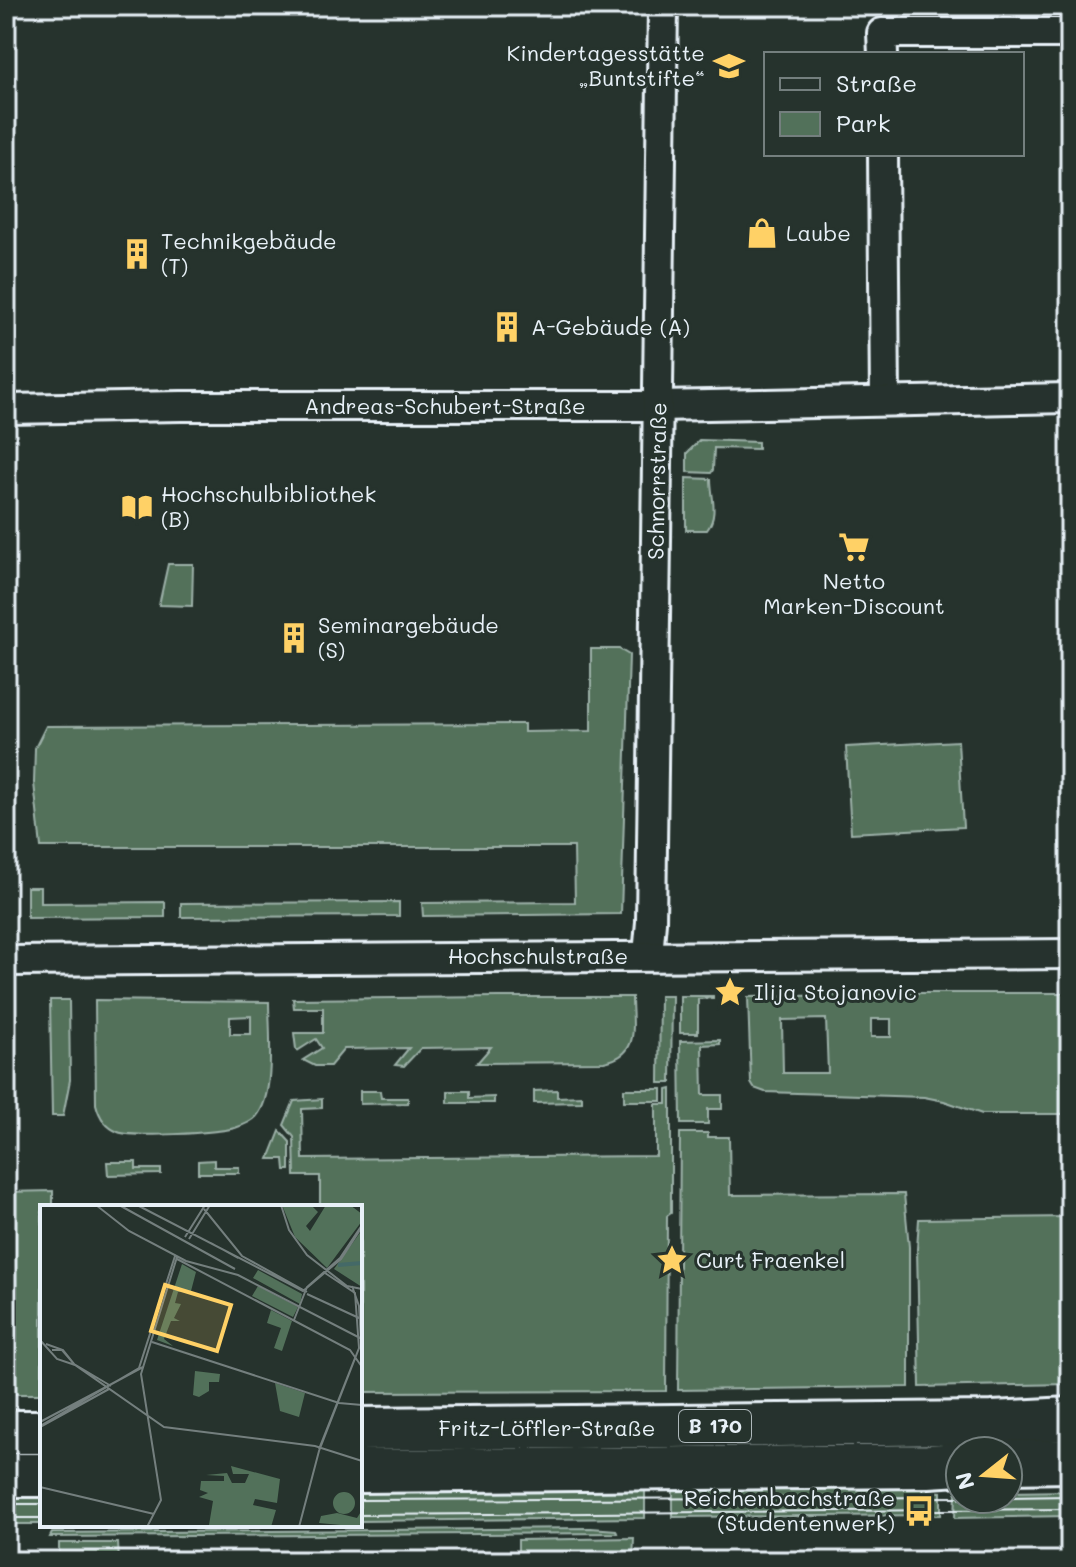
<svg xmlns="http://www.w3.org/2000/svg" width="1076" height="1567" font-family="Mali,sans-serif">
<style>
.green{fill:#52715a;stroke:#9db1a9;stroke-width:2;fill-rule:evenodd}
.lines{fill:none;stroke-linecap:round;stroke-linejoin:round}
.minor-casing{stroke:#e8f1f8;stroke-width:34}
.primary-casing{stroke:#e8f1f8;stroke-width:48}
.minor{stroke:#26332d;stroke-width:28}
.primary{stroke:#26332d;stroke-width:42}
.tram{stroke:#e8f1f8;stroke-width:2}
.labels{text-anchor:middle;stroke-width:6;stroke-linejoin:round;paint-order:stroke}
.shield{fill:#26332d;stroke:#aeb8bb;stroke-width:2}
.shield-label{font-size:20px;font-weight:bold;fill:#e8f1f8}
.poi-label{font-size:22px;fill:#e8f1f8;stroke:#26332d;text-anchor:start}
.street-label{font-size:22px;fill:#e8f1f8;stroke:#26332d}
.inset-river{fill:none;stroke:#446967;stroke-width:4}
.inset-road{fill:none;stroke:#747f7e;stroke-width:2}
.view{fill:#ffd166;fill-opacity:0.15;stroke:#ffd166;stroke-width:4}
.inset-edge{fill:none;stroke:#e8f1f8;stroke-width:4}
</style>
<rect width="100%" height="100%" fill="#26332d"/>
<filter id="ink" filterUnits="userSpaceOnUse"><feTurbulence type="fractalNoise" baseFrequency=".0125" numOctaves="2"/><feDisplacementMap in="SourceGraphic" scale="16" xChannelSelector="R" yChannelSelector="G"/><feConvolveMatrix kernelMatrix="1 2 1 2 8 2 1 2 1" color-interpolation-filters="sRGB"/></filter>
<g filter="url(#ink)">
<!-- green -->
<g class="green">
<path d="M700 440 758 442V449L714 448 713 470 711 473 687 472V453Z"/>
<path d="M686 478 711 479C711 497 719 514 707 530H686Z"/>
<path d="M168 564H193L192 606 159 605Z"/>
<path d="M591 649H619L629 655 621 914 423 916 422 903 575 902 574 847H41L34 783 35 748 46 726 524 724V732L591 731Z"/>
<path d="M958 741 963 827 851 833 846 747Z"/>
<path d="M27 887H40V903L165 902V917L27 918Z"/>
<path d="M399 902V916L181 917V903Z"/>
<path d="M921 993H1070V1114H982L944 1101 924 1097 765 1092 754 1088 751 1083 748 997ZM826 1019 828 1073H783L782 1020ZM871 1019H891V1037H871Z"/>
<path d="M660 996H672L671 1083H659Z"/>
<path d="M680 996H713V998L698 999V1033H680Z"/>
<path d="M499 997H632C632 1026 641 1055 604 1062L477 1063 491 1047 421 1048 404 1066 395 1065 409 1048 344 1049 330 1066H315L303 1060 322 1048 316 1039 297 1051 296 1049 294 1033H323V1008H294L293 999Z"/>
<path d="M50 1000H69L70 1080 63 1116H52Z"/>
<path d="M95 1000 269 1002C269 1030 276 1095 256 1117 252 1122 241 1126 235 1128 216 1133 134 1138 118 1132 105 1127 99 1116 96 1104ZM251 1016V1034H230V1017Z"/>
<path d="M720 1040V1044L702 1045 703 1095H722V1109H708V1124H681L680 1041Z"/>
<rect x="624" y="1089" width="38" height="12"/>
<path d="M671 1089V1213L667 1216 666 1391 360 1392V1207H320V1176H295L294 1137 284 1125 294 1101 322 1099V1108L302 1109 303 1159 656 1156V1104H667V1090Z"/>
<path d="M557 1090V1097L582 1096V1102L534 1103V1091Z"/>
<path d="M360 1091H380L381 1098H408V1103L360 1104Z"/>
<path d="M448 1091H469V1098L494 1097V1103H448Z"/>
<path d="M280 1131 290 1142V1170H285L284 1159H269Z"/>
<path d="M680 1133H708V1137H729L730 1195 904 1194 909 1247V1387L678 1390Z"/>
<path d="M214 1160V1167H239V1173H198V1161Z"/>
<path d="M107 1162H136V1169H161V1174L108 1175Z"/>
<path d="M53 1191V1207H42V1394H6V1192Z"/>
<path d="M1070 1217V1384L920 1387 917 1249 919 1219Z"/>
<path d="M924 1479 923 1491 941 1492V1515L673 1517V1482Z"/>
<path d="M645 1481V1518L360 1521V1484Z"/>
<rect x="6" y="1488" width="36" height="36"/>
<path d="M1070 1491V1516L955 1518 956 1493 960 1492V1499H1008V1492Z"/>
<path d="M591 1528 616 1530 617 1533 50 1537 52 1533Z"/>
<path d="M634 1538 633 1561H518V1540Z"/>
<path d="M59 1543H118L119 1561H59Z"/>
</g>
<g class="lines">
<defs>
<g id="minor">
<path d="M883 54 882 33H1070"/>
<path d="M883 154 885 401"/>
<path d="M6 409 181 406H658L1070 398"/>
<path d="M648 955 651 922 663 6"/>
<path d="M6 961 1070 954"/>
</g>
<g id="primary">
<path d="M360 1429 992 1423 1070 1419"/>
<path d="M6 1432H42"/>
<path d="M1008 1462 1070 1461"/>
<path d="M360 1471 928 1466 960 1464"/>
<path d="M6 1475H42"/>
</g>
</defs>
<!-- minor casing -->
<use href="#minor" class="minor-casing"/>
<!-- primary casing -->
<use href="#primary" class="primary-casing"/>
<!-- minor -->
<use href="#minor" class="minor"/>
<!-- primary -->
<use href="#primary" class="primary"/>
<!-- tram -->
<g class="tram">
<path d="M1008 1497 1070 1496"/>
<path d="M360 1500 960 1497"/>
<path d="M6 1504H42"/>
<path d="M360 1515 1070 1509"/>
<path d="M6 1518H42"/>
</g>
</g>
</g>
<!-- icons -->
<defs>
<symbol id="school-bare" viewBox="-9 -9 18 18"><path d="M0-5L7-2L0 1L-7-2ZM-4 1L0 2.5L4 1V4Q0 6-4 4Z" fill="#ffd166" stroke="#26332d" stroke-width="2.5" paint-order="stroke"/></symbol>
<symbol id="shop-bare" viewBox="-9 -9 18 18"><path d="M-5-2.5h2.3a2.7 3.5 0 0 1 5.4 0H5L5.5 6h-11ZM-1.5-2.5h3a1.5 2.3 0 0 0-3 0Z" fill="#ffd166" stroke="#26332d" stroke-width="2.5" paint-order="stroke"/></symbol>
<symbol id="building-bare" viewBox="-9 -9 18 18"><path d="M-4-6H4V6H1V3H-1V6H-4ZM-2.5-4.3h1.7v1.8h-1.7ZM.8-4.3h1.7v1.8H.8ZM-2.5-1h1.7V.8h-1.7ZM.8-1h1.7V.8H.8Z" fill="#ffd166" stroke="#26332d" stroke-width="2.5" paint-order="stroke"/></symbol>
<symbol id="library-bare" viewBox="-9 -9 18 18"><path d="M-6-4Q-3-5.5-.7-3.5V5Q-3 3-6 4ZM6-4Q3-5.5 .7-3.5V5Q3 3 6 4Z" fill="#ffd166" stroke="#26332d" stroke-width="2.5" paint-order="stroke"/></symbol>
<symbol id="supermarket-bare" viewBox="-9 -9 18 18"><path d="M-6-5.5h2.5l.6 2H6L4.5 2H-2.5L-4.4-4H-6ZM-1.5 3.2a1.3 1.3 0 1 0 .1 0ZM3 3.2a1.3 1.3 0 1 0 .1 0Z" fill="#ffd166" stroke="#26332d" stroke-width="2.5" paint-order="stroke"/></symbol>
<symbol id="sight-bare" viewBox="-9 -9 18 18"><path d="M0-6L1.8-2.2L6-1.7L2.9 1.2L3.7 5.4L0 3.3L-3.7 5.4L-2.9 1.2L-6-1.7L-1.8-2.2Z" fill="#ffd166" stroke="#26332d" stroke-width="2.5" paint-order="stroke"/></symbol>
<symbol id="bus-bare" viewBox="-9 -9 18 18"><path d="M-5-6H5V4H4V6H2V4H-2V6H-4V4H-5ZM-3.5-4V0h7V-4ZM-3.5 1.2v1.5H-2V1.2ZM2 1.2v1.5H3.5V1.2Z" fill="#ffd166" stroke="#26332d" stroke-width="2.5" paint-order="stroke"/></symbol>
</defs>
<g fill-rule="evenodd">
<use href="#school-bare" x="707" y="44" width="44" height="44"/>
<use href="#shop-bare" x="740" y="211" width="44" height="44"/>
<use href="#building-bare" x="115" y="232" width="44" height="44"/>
<use href="#building-bare" x="485" y="305" width="44" height="44"/>
<use href="#library-bare" x="115" y="485" width="44" height="44"/>
<use href="#supermarket-bare" x="832" y="525" width="44" height="44"/>
<use href="#building-bare" x="272" y="616" width="44" height="44"/>
<use href="#sight-bare" x="708" y="970" width="44" height="44"/>
<use href="#sight-bare" x="650" y="1238" width="44" height="44"/>
<use href="#bus-bare" x="897" y="1489" width="44" height="44"/>
</g>
<g class="labels">
<!-- shield labels -->
<rect class="shield" x="679" y="1410" width="72" height="32" rx="6"/>
<g class="shield-label">
<text x="715" y="1433">B 170</text>
</g>
<!-- poi labels -->
<g class="poi-label">
<text x="705" y="61" text-anchor="end">Kindertagesstätte<tspan x="705" dy="25">„Buntstifte“</tspan></text>
<text x="786" y="241">Laube</text>
<text x="161" y="249">Technikgebäude<tspan x="161" dy="25">(T)</tspan></text>
<text x="531" y="335">A-Gebäude (A)</text>
<text x="161" y="502">Hochschulbibliothek<tspan x="161" dy="25">(B)</tspan></text>
<text x="854" y="589" text-anchor="middle">Netto<tspan x="854" dy="25">Marken-Discount</tspan></text>
<text x="318" y="633">Seminargebäude<tspan x="318" dy="25">(S)</tspan></text>
<text x="754" y="1000">Ilija Stojanovic</text>
<text x="696" y="1268">Curt Fraenkel</text>
<text x="895" y="1506" text-anchor="end">Reichenbachstraße<tspan x="895" dy="25">(Studentenwerk)</tspan></text>
</g>
<!-- street labels -->
<g class="street-label">
<text x="445" y="414">Andreas-Schubert-Straße</text>
<text transform="translate(657 481) rotate(-89)" y="8">Schnorrstraße</text>
<text x="538" y="964">Hochschulstraße</text>
<text x="547" y="1436">Fritz-Löffler-Straße</text>
</g>
</g>
<!-- overview -->
<g transform="translate(40 1205)">
<rect width="322" height="322" fill="#26332d"/>
<path d="M242 0H271L278 7 266 21 270 26 286 0H310L322 9V16L287 63 255 32ZM322 25V82L294 64ZM142 59 156 67 151 86 138 87 135 98 141 99 134 113 140 116H131L124 134 133 141 117 135ZM218 65 262 89 260 99 213 73ZM218 81 258 102 253 112 212 91ZM231 105 252 116 242 146 234 143 241 123 227 118ZM155 166 180 169 179 177H169V186L159 192 153 190ZM235 178 265 188 259 212 240 206ZM191 261 240 274 237 298 215 294 213 300 236 305 231 322 169 320 173 296 159 292 168 288 160 285 161 276H184V271L166 270 187 268 192 278H205L209 269H193ZM293 298a11 11 0 1 1 22 0a11 11 0 1 1-22 0ZM322 305V322L279 318 281 311 297 308 317 313Z" fill="#52715a"/>
<path class="inset-river" d="M298 60 322 58"/>
<path class="inset-road" d="M56 0 89 26 146 56 198 70 322 134M79 0 195 64M97 0 263 86 301 54 322 22M241 0 249 25 267 50 307 81 322 84M164 4 202 51 267 87M145 32 165 0M149 34 170 0M171 38 198 53M137 54 310 145 322 162M312 81 319 101 322 156M267 89 319 113M254 115 267 82 300 53 322 20M0 135 17 154 35 160 124 222 275 241 322 256M112 137 299 198 322 200M6 139 23 145 35 160M12 145H22L34 159 71 181M66 182 103 162M0 217 66 182M0 221 99 163 135 51M0 222 69 184M279 244 315 153M0 282 114 309M107 322 121 295 101 169 137 52M259 322 279 246 319 143 315 88 285 68"/>
<path class="view" d="M125 80 191 100 177 146 111 126Z"/>
<rect width="322" height="322" class="inset-edge"/>
</g>
<!-- margin -->
<rect width="1076" height="1567" fill="none" stroke="#26332d" stroke-width="32"/>
<rect x="16" y="16" width="1044" height="1535" fill="none" stroke="#e8f1f8" stroke-width="3" filter="url(#ink)"/>
<!-- legend -->
<rect x="764" y="52" width="260" height="104" fill="#26332d" stroke="#747f7e" stroke-width="2"/>
<rect x="780" y="78" width="40" height="12" fill="#26332d" stroke="#747f7e" stroke-width="2"/>
<text x="836" y="92" font-size="24" fill="#e8f1f8">Straße</text>
<rect x="780" y="112" width="40" height="24" fill="#52715a" stroke="#747f7e" stroke-width="2"/>
<text x="836" y="132" font-size="24" fill="#e8f1f8">Park</text>
<!-- north arrow -->
<g transform="translate(984 1475) rotate(253)"><circle r="38" fill="#26332d" stroke="#747f7e" stroke-width="2"/>
<path d="M0-6L14 30L0 20L-14 30Z" fill="#ffd166"/>
<text y="-12" font-size="22" font-weight="bold" text-anchor="middle" fill="#e8f1f8">N</text>
</g>
</svg>
